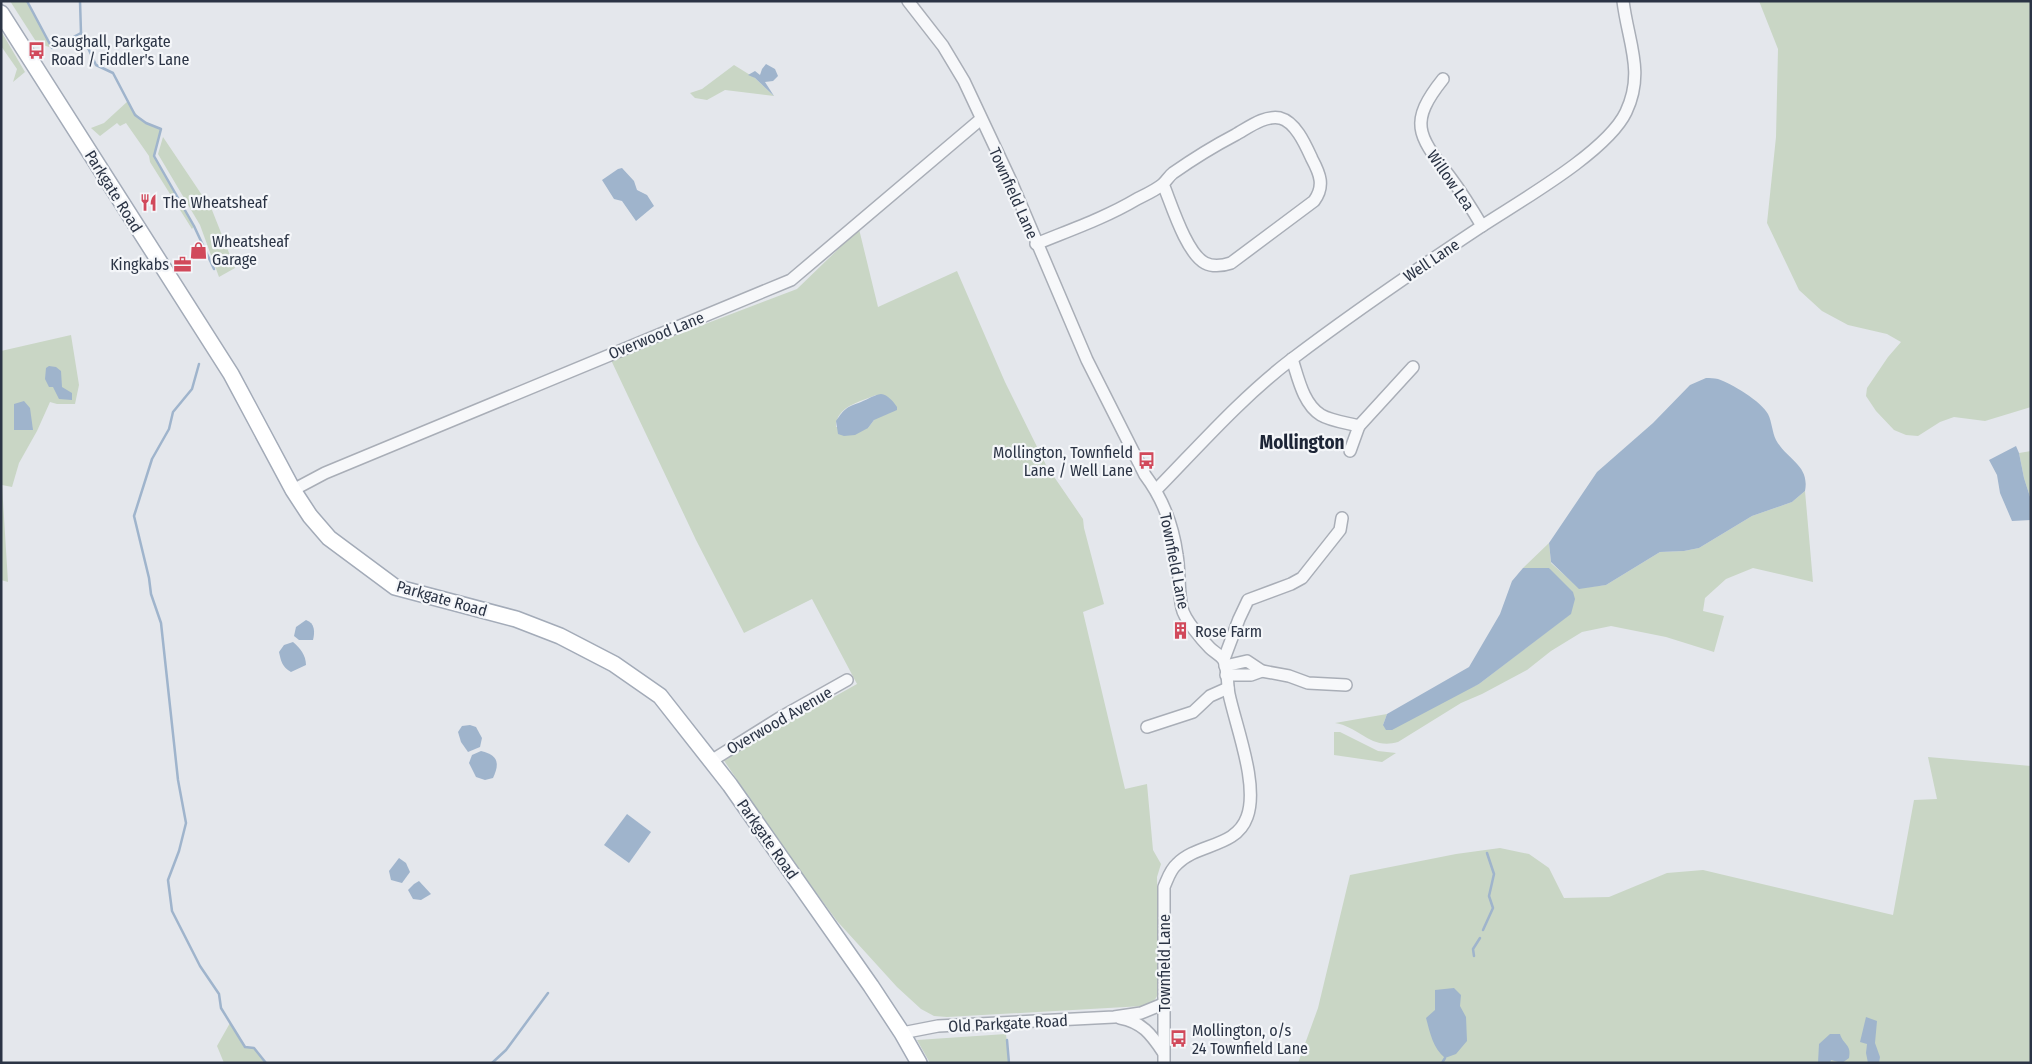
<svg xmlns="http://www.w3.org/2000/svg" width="2032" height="1064" font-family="'Fira Sans Condensed',sans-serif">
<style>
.green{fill:#c9d6c5;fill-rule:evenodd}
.water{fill:#9fb4cc}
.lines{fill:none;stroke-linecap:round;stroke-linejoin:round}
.stream{stroke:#9fb4cc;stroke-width:2.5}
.minor-casing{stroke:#a9aeb7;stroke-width:14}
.major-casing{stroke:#a3abb8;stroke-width:18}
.minor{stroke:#f7f8fa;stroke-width:11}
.major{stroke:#fff;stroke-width:15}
.labels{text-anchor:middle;stroke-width:4.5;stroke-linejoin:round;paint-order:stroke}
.poi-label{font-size:16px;fill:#2b3445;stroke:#f4f6f9;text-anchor:start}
.street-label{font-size:16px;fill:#2b3445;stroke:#f4f6f9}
.quarter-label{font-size:19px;font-weight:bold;fill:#1d2536;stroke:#f4f6f9}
</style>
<rect width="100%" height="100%" fill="#e4e7ec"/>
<!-- green -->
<g class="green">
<path d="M10 1H27L52 48 37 43Z"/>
<path d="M1759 1H2031V407L1985 421 1954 417 1940 422 1918 436 1906 435 1894 430 1876 411 1866 396 1867 388 1888 357 1901 342 1887 334 1848 325 1822 311 1799 290 1767 223 1776 137 1778 49Z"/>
<path d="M1 31 25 72 13 82 17 69 1 46Z"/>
<path d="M734 65 755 78 774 96 725 90 707 100 695 98 690 93 702 89Z"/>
<path d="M128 101C137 118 143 122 161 129L154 156 194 226 192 229 150 162 149 156 126 123 120 126 117 123 100 136 91 128 104 123Z"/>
<path d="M163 137 212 210 235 268 219 277 200 225 158 154Z"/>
<path d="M859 229 878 307 957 271 1005 382 1046 465 1083 519 1084 528 1104 604 1083 612 1125 789 1147 784 1153 850 1161 864 1157 877 1159 989C1157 1000 1153 1003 1143 1006L947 1017 934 1016 921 1009 897 987 837 921 779 842 723 759 857 684 812 599 744 633 696 540 611 360 797 289ZM876 395 874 420 868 428 836 427C836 406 860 402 876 395Z"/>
<path d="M71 335 79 385 75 404H57L50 402 37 431 19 463 12 487 2 485 8 582 1 580V351Z"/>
<path d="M2031 451V500L2024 478 2019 453Z"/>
<path d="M1805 491 1813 582 1753 568 1726 579 1705 598 1703 611 1724 616 1714 652 1666 637 1611 626 1582 632 1551 651 1527 670 1482 694 1461 703 1398 742C1370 750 1360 727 1335 723L1387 714 1383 725 1479 684 1570 614 1549 568H1523L1549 543 1551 563 1579 588 1606 585 1660 552 1684 551 1699 548 1752 516 1792 502Z"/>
<path d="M1334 732H1340L1378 751 1396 753 1382 762 1334 755Z"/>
<path d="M1928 757 2031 766V1063H1298L1318 1008 1350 875 1456 854 1500 848 1529 854 1549 868 1564 898 1609 897 1667 873 1703 870 1893 915 1914 800 1937 799Z"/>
<path d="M230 1023 244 1047 254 1048 266 1063H224L217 1046Z"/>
<path d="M1006 1034 1009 1063H930L917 1040Z"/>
</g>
<!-- water -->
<g class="water">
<path d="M766 64 775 69 778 76 773 81 765 82 774 96 755 78 748 75 755 71 760 75 762 69Z"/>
<path d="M622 168 634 181 637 190 647 195 654 206 636 221 622 201 614 199 602 180 618 169Z"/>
<path d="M49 366 56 367 61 371 62 387 72 393V400L59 399 53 387H49L45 379 46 368Z"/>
<path d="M1706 378C1710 378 1714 378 1718 379 1731 383 1762 402 1768 414 1772 422 1772 432 1776 440 1787 460 1810 465 1805 491L1792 502 1752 516 1699 548 1684 551 1660 552 1606 585 1579 589 1551 562 1549 543 1597 472 1653 423 1690 385Z"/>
<path d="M881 394C888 395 893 401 897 407V410L874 420 868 428 855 435 844 436 838 434 836 421C845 408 847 407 861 402 868 399 874 395 881 394Z"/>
<path d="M24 401 30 408 33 430H14V404Z"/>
<path d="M2016 446 2019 453 2024 478 2031 500V520L2012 521 2000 493 1997 475 1989 460Z"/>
<path d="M1523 568H1549L1573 592 1575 599 1571 614 1479 684 1392 730H1386L1383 725 1387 714 1469 667 1500 614 1512 581Z"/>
<path d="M306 620C315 623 315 632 313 640H299L294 636 296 627Z"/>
<path d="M293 642C300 648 306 655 306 665L291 672C282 667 281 661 279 652L284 645Z"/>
<path d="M470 725 476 727 482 738 480 747 468 752 461 742 458 732 462 726Z"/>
<path d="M481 751C498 755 500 763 493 778L485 780 476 777 469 763 472 755Z"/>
<path d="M627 814 651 832 629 863 604 845Z"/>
<path d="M399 858 406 863 410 872 402 883 391 880 389 871Z"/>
<path d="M419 881 431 894 421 900 413 899 408 890 414 884Z"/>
<path d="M1454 988 1461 995 1460 1006 1466 1017 1467 1041 1456 1054 1445 1058C1433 1048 1430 1033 1426 1018L1435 1010V990Z"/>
<path d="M1866 1017 1877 1021 1875 1043 1880 1057 1879 1063H1868L1866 1053 1867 1044 1860 1042Z"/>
<path d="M1830 1034H1840C1843 1045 1852 1044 1849 1058L1842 1063 1831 1060 1830 1063H1818L1819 1044Z"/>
</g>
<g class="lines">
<!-- stream -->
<g class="stream">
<path d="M27 1 52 48 81 33"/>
<path d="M80 1 81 33 96 65 113 73 135 115 146 123 161 129 154 156 194 226 214 269"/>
<path d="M199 364 192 389 173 412 169 429 152 459 134 516 149 578 151 594 161 623 178 780 186 823 179 851 168 880 172 911 200 966 219 994 221 1008 245 1047 254 1048 266 1063"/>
<path d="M1483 930 1493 908 1489 896 1494 874 1487 853"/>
<path d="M1474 956 1473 949 1480 938"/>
<path d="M1007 1040 1009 1063"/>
<path d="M492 1063 506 1050 548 993"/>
<path d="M1442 1063 1445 1058"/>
</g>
<defs>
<g id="minor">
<path d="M908 1 943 46 964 81 1010 179 1087 360 1145 475C1163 499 1173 525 1177 555 1180 572 1178 591 1182 608 1184 619 1202 640 1210 648 1214 652 1222 656 1224 661 1228 670 1227 684 1229 694 1236 727 1259 785 1247 817 1236 848 1197 843 1177 864 1170 870 1168 878 1164 887V1063"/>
<path d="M1443 79C1407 124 1419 136 1450 177 1462 193 1472 209 1482 226"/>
<path d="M1036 244C1070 230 1105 218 1137 199 1145 195 1156 190 1163 184 1167 180 1169 176 1173 173 1193 159 1214 146 1235 135 1248 128 1264 115 1280 118 1296 122 1306 146 1312 159 1320 174 1325 186 1314 201L1231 263C1222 266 1213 267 1205 263 1186 253 1171 203 1163 184"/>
<path d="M1292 359C1298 377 1303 404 1321 415 1331 421 1348 423 1359 426L1350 451"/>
<path d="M1359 426 1413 367"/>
<path d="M293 490 325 473 791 280 981 119"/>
<path d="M1156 490C1200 445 1242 397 1292 359 1354 312 1417 269 1482 226 1520 201 1607 152 1626 112 1645 72 1628 42 1623 1"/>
<path d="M1224 659 1239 619 1248 600 1291 584 1302 578 1340 530 1342 518"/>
<path d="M1225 666 1247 661 1262 671 1289 676 1308 683 1346 685"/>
<path d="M1226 675H1251L1262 671"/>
<path d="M1147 727 1193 712 1210 696 1228 688"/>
<path d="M711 761 783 716 847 680"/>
<path d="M1120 1018C1142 1022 1151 1034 1163 1052"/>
<path d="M902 1033 938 1026 1114 1017 1141 1013 1163 1004"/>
</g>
<path id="major" d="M1 13 231 374 293 490 310 516 329 538 395 587 516 619 560 636 614 664 660 696 730 785 871 986 902 1033 919 1063"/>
</defs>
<!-- minor casing -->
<use href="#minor" class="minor-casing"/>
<!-- major casing -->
<use href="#major" class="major-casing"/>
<!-- minor -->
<use href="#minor" class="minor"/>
<!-- major -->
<use href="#major" class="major"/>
</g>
<!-- icons -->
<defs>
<symbol id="bus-bare" viewBox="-9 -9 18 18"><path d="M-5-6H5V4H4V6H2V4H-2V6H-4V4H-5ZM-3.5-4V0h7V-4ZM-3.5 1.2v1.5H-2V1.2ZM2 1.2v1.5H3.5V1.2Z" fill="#d1495b" stroke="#f4f6f9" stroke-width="2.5" paint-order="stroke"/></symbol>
<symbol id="restaurant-bare" viewBox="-9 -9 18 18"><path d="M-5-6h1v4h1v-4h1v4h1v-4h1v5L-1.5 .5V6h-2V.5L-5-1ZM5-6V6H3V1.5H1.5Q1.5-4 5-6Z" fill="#d1495b" stroke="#f4f6f9" stroke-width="2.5" paint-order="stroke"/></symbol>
<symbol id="shop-bare" viewBox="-9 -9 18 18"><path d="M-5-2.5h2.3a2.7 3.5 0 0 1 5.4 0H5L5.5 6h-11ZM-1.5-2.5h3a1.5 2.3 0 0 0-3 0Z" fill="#d1495b" stroke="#f4f6f9" stroke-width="2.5" paint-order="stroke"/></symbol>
<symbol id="office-bare" viewBox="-9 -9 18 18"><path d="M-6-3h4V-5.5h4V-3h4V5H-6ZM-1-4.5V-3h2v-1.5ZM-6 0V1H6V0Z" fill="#d1495b" stroke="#f4f6f9" stroke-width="2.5" paint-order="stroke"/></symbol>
<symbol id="building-bare" viewBox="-9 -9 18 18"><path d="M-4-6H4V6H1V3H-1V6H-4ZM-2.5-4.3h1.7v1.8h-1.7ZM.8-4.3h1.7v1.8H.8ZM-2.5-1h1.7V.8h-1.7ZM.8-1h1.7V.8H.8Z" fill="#d1495b" stroke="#f4f6f9" stroke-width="2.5" paint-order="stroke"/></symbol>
</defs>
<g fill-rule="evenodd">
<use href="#bus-bare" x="24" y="38" width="25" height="25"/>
<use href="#restaurant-bare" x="136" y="190" width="25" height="25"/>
<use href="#shop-bare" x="186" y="238" width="25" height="25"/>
<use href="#office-bare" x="170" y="252" width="25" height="25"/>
<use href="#bus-bare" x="1134" y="448" width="25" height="25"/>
<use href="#building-bare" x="1168" y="618" width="25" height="25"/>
<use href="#bus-bare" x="1166" y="1026" width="25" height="25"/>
</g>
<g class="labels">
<!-- poi labels -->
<g class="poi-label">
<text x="51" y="47">Saughall, Parkgate<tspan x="51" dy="18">Road / Fiddler's Lane</tspan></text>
<text x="163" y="208">The Wheatsheaf</text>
<text x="212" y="247">Wheatsheaf<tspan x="212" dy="18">Garage</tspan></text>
<text x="169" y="270" text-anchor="end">Kingkabs</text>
<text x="1133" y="458" text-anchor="end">Mollington, Townfield<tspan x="1133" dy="18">Lane / Well Lane</tspan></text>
<text x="1195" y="637">Rose Farm</text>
<text x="1192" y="1036">Mollington, o/s<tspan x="1192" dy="18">24 Townfield Lane</tspan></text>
</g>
<!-- street labels -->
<g class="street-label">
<text transform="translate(1451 180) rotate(55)" y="6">Willow Lea</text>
<text transform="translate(114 191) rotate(58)" y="6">Parkgate Road</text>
<text transform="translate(1014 193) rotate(66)" y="6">Townfield Lane</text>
<text transform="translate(1431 260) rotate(-34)" y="6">Well Lane</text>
<text transform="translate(656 335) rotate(-22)" y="6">Overwood Lane</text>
<text transform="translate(1175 561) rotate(79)" y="6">Townfield Lane</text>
<text transform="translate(442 598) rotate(16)" y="6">Parkgate Road</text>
<text transform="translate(779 720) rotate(-30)" y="6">Overwood Avenue</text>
<text transform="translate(768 839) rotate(55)" y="6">Parkgate Road</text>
<text transform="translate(1164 963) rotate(-90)" y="6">Townfield Lane</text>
<text transform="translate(1008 1023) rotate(-3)" y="6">Old Parkgate Road</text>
</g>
<!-- quarter labels -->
<g class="quarter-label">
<text x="1302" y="449">Mollington</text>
</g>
</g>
<!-- border -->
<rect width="2032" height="1064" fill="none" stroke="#2b3445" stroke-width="5"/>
</svg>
